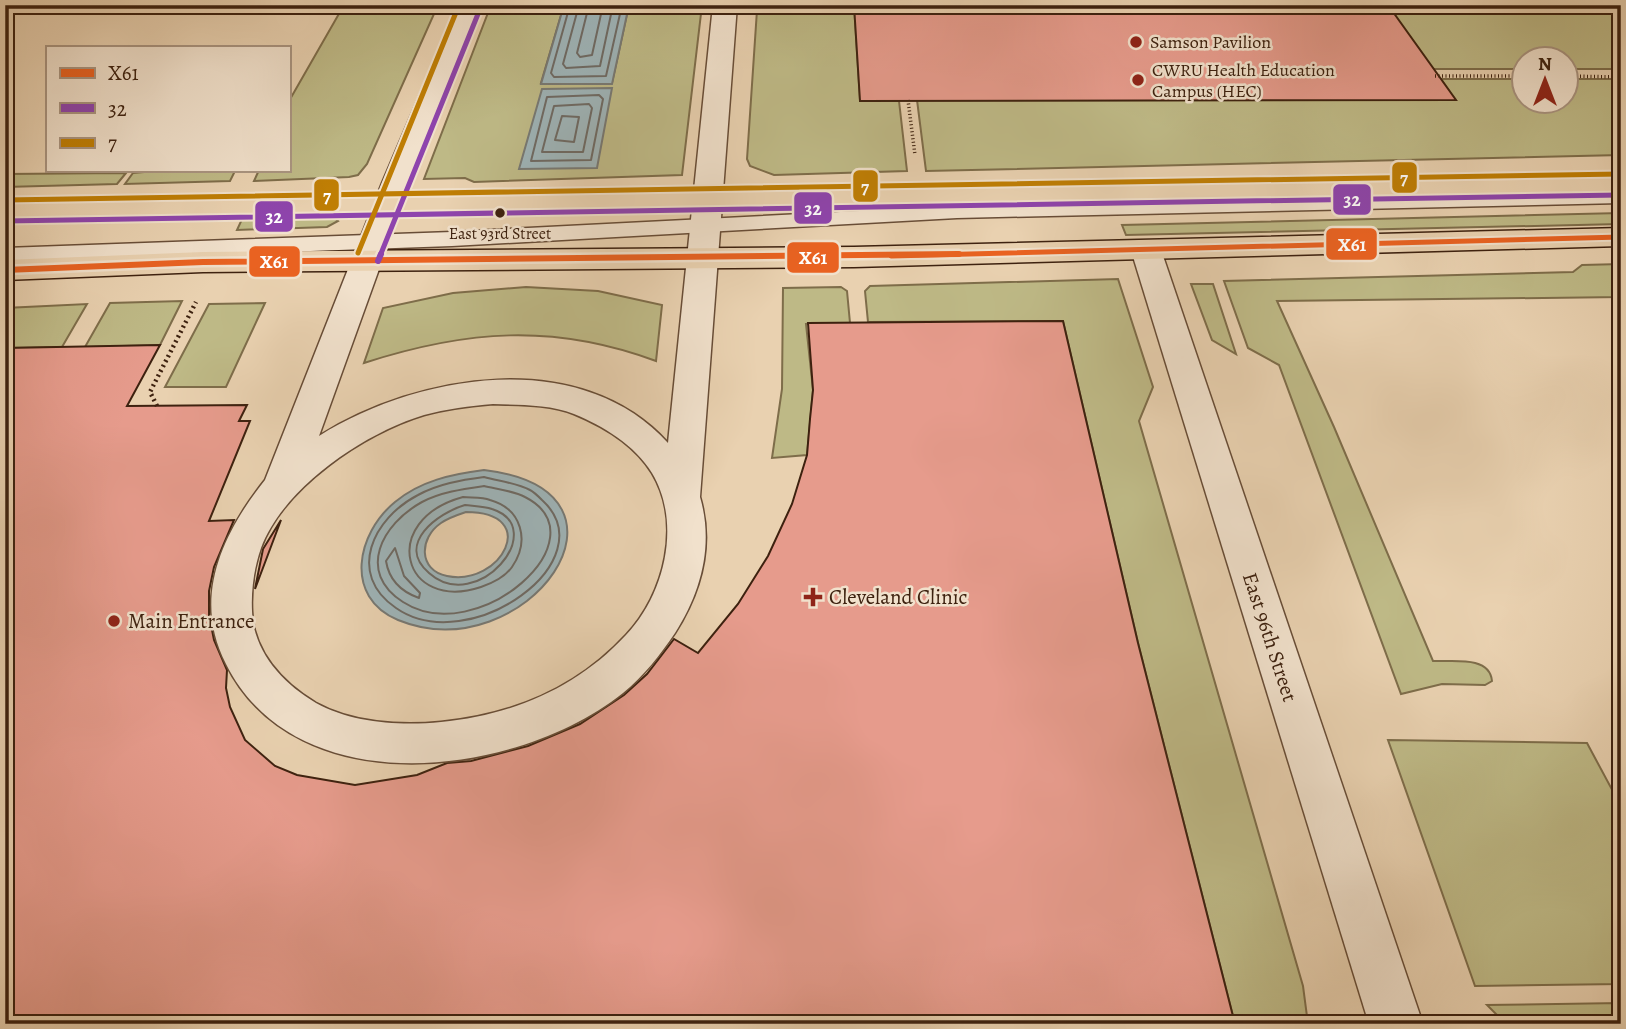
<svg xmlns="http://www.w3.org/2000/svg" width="1626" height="1029" font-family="Alegreya,serif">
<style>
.green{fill:#beb986;stroke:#7e6d4a;stroke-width:2}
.water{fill:#9eb4b8;stroke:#777974;stroke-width:2;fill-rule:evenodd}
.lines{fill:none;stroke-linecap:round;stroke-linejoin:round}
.shore{stroke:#6e6a64;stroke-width:2}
.building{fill:#e69b8c;stroke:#3d210f;stroke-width:2}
.lane-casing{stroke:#684d37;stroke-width:3}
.street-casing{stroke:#684d37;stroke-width:3}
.primary-casing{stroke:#3d210f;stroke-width:3}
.path-far1{stroke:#3d210f;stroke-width:3.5;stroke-dasharray:1 2.5;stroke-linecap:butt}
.path{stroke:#3d210f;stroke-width:4.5;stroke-dasharray:2 3.5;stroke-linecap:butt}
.lane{fill:#f1e1cc;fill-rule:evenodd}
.street{fill:#f1e1cc;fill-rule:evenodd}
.primary{fill:#e9d1b0;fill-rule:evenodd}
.bus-1-far1-casing{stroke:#f1e1cc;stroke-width:9}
.bus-1-casing{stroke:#f1e1cc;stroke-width:11}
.bus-2-far1-casing{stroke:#f1e1cc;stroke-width:9}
.bus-2-casing{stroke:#f1e1cc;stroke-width:11}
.bus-3-casing{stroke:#f1e1cc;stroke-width:9}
.bus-1-far1{stroke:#e96221;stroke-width:5}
.bus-1{stroke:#e96221;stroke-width:6}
.bus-2-far1{stroke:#8e44ad;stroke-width:5}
.bus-2{stroke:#8e44ad;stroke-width:6}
.bus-3{stroke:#bf7e04;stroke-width:5}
.poi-dot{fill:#8f2418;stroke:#f1e1cc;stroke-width:2.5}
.bus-dot{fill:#3d210f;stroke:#f1e1cc;stroke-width:2.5}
.labels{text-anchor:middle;stroke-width:5;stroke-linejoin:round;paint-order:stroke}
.far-bus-label{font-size:16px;fill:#3d210f;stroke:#f1e1cc}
.far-poi-label{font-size:18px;fill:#3d210f;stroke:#f1e1cc;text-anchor:start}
.poi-label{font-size:21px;fill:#3d210f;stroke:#f1e1cc;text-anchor:start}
.street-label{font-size:21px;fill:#3d210f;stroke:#f1e1cc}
.line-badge{stroke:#f1e1cc;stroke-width:2.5}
.badge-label{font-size:19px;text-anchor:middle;font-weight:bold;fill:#fff}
</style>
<rect width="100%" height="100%" fill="#e9d1b0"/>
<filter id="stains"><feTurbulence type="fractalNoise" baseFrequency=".00286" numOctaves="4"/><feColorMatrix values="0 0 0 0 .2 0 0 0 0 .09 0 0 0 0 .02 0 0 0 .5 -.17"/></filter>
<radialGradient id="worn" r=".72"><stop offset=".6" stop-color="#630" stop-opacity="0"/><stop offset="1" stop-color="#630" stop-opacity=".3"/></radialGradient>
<!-- green -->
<g class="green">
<path d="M344 5H438L367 164 358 175 349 177 254 181 259 170H289V101Z"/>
<path d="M491 5H564L541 83H612L629 5H702L682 175 474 182 465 178 424 179Z"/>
<path d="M764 5H854L860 100 899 101 907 171 774 175 750 166 747 159 757 10Z"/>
<path d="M1387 5H1621V69H1567L1566 60H1524V69H1431Z"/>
<path d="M1441 79H1524V102H1566L1567 79H1621V155L926 171 917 100H1455Z"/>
<path d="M167 170H233L235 171 230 181 125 184 133 173Z"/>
<path d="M126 173 117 184 5 187V174Z"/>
<path d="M1621 213V224L1126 235 1122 225Z"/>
<path d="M330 214 338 221 327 227 237 230 243 217Z"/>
<path d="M1621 264V297L1277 301 1334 427 1433 661C1451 662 1490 655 1492 681L1485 685 1442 684 1401 694 1279 365 1248 348 1224 281 1573 272 1582 265Z"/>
<path d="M1118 279 1153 387 1139 421 1303 986 1308 1024H1235L1138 643 1063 321 868 322 865 291 870 286Z"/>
<path d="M1191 284H1213L1236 354 1212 340Z"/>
<path d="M526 287 598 291 662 305 656 361C553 323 466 330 364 363L383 308 453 293Z"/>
<path d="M841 287 847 291 850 323 806 324 813 390 807 455 772 458 782 389 783 288Z"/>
<path d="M182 301 160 345 85 347 110 303Z"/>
<path d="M265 303 226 387H165L209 304Z"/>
<path d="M87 304 62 347 5 348V308Z"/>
<path d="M1388 740 1587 743 1617 799 1621 800V984L1475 986Z"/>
<path d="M1621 1003V1024H1506L1487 1005Z"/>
</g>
<!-- water -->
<g class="water">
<path d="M564 5H629L612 84H541Z"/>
<path d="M612 88 597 168 519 169 542 89Z"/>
<path d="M484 470C658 491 525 672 398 620 343 597 357 533 395 502 420 481 452 474 484 470ZM466 512C542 512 501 587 447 576 418 570 419 538 441 523 448 518 457 515 466 512Z"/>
</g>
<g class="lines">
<!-- shore -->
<g class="shore">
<path d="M570 5 551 73 554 77 606 76 622 5"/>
<path d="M579 5 563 64 566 68 600 66 613 5"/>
<path d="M589 5 577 53 580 57 592 55 603 5"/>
<path d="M599 95 603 99 591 160 531 161 547 97Z"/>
<path d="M589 104 592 108 583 152H542L554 106Z"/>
<path d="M562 116 579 117 574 142 555 140Z"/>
<path d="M484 477C498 481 517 483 530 490 534 492 539 497 542 500 608 560 469 659 396 608 346 574 373 518 418 495 438 484 461 480 484 477Z"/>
<path d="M484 486C497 489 514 491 525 497 605 538 477 650 403 602 356 572 382 524 422 502 441 492 463 489 484 486Z"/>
<path d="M463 497C471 498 482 497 490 500 522 509 530 541 512 567 505 577 493 583 481 587 402 613 378 520 463 497Z"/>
<path d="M465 505C473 506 484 506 492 509 551 528 477 616 429 573 395 544 438 513 465 505Z"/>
<path d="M395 548 404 576 420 593 419 598C402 592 389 580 386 561Z"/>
</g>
</g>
<!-- building -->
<g class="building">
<path d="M854 5H1388L1456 100 860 101Z"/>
<path d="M1063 321 1138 643 1235 1024H5V348L160 345 127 406 247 405 239 421H250L209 521 234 520 214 567 209 591V615L214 640 227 670 226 688 230 707 245 740 275 766 297 775 355 785 417 775 447 763 471 761 528 746 580 724 624 695 647 674 674 639 698 653 738 604 768 556 792 504 807 455 810 419 813 390 808 323Z"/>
<path d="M281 520 255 589 263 549Z"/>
</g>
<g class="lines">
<defs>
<path id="lane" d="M1621 191V203L957 218 452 246 5 262V248L452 232 957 206Z"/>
<g id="street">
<path d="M458 5H482L410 183 319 436C418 374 580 346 668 443L713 5H737L700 497C714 545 701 592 675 633 660 655 644 676 623 693 518 777 297 806 226 664 192 598 222 534 265 480L382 183ZM493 404C519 405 549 404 574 414 603 426 635 445 652 473 682 523 665 594 626 635 577 688 512 715 441 722 400 726 352 723 316 703 282 683 253 651 252 611 251 590 254 568 261 548 283 488 364 433 424 415 446 409 470 406 493 404Z"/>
<path d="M1146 241 1157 243 1161 250 1423 1024H1369L1131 250 1135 243Z"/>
</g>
<g id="primary">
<path d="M1621 175V193L5 220V202Z"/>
<path d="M1621 228V246L854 267 203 272 5 280V260L203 252 854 247Z"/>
</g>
</defs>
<!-- lane casing -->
<use href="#lane" class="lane-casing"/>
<!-- street casing -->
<use href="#street" class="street-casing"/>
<!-- primary casing -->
<use href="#primary" class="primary-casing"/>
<!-- path-far1 -->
<g class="path-far1">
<path d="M1435 76H1524"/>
<path d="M1566 76 1621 77"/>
<path d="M908 100 915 155"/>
</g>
<!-- path -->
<path class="path" d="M157 406 150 392 196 302"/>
<!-- lane -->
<use href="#lane" class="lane"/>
<!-- street -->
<use href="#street" class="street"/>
<!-- primary -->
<use href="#primary" class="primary"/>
<defs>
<path id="bus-1-far1" d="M891 256 1621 237"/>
<path id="bus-1" d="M5 270 203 262 959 254"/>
<g id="bus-2-far1">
<path d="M5 221 1621 195"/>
<path d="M380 256 480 9"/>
</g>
<path id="bus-2" d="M378 261 381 254"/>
<g id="bus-3">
<path d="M5 200 1621 174"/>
<path d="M358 253 459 5"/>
</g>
</defs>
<!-- bus-1-far1 casing -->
<use href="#bus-1-far1" class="bus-1-far1-casing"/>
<!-- bus-1 casing -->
<use href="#bus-1" class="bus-1-casing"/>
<!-- bus-2-far1 casing -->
<use href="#bus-2-far1" class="bus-2-far1-casing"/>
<!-- bus-2 casing -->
<use href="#bus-2" class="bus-2-casing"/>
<!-- bus-3 casing -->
<use href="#bus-3" class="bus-3-casing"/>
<!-- bus-1-far1 -->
<use href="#bus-1-far1" class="bus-1-far1"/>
<!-- bus-1 -->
<use href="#bus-1" class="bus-1"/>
<!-- bus-2-far1 -->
<use href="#bus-2-far1" class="bus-2-far1"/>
<!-- bus-2 -->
<use href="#bus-2" class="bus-2"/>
<!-- bus-3 -->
<use href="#bus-3" class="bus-3"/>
</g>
<!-- markers -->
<g class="poi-dot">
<circle cx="1136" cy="42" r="7"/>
<circle cx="1138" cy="80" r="7"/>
<path d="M809.5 586.5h7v7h7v7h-7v7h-7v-7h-7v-7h7z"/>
<circle cx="114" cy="621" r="7"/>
</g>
<circle class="bus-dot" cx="500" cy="213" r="6"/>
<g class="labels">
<!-- far-bus labels -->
<g class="far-bus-label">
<text x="500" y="239">East 93rd Street</text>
</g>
<!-- far-poi labels -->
<g class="far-poi-label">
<text x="1150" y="48">Samson Pavilion</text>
<text x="1152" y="76">CWRU Health Education<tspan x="1152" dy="21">Campus (HEC)</tspan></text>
</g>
<!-- poi labels -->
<g class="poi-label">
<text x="829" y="604">Cleveland Clinic</text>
<text x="128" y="628">Main Entrance</text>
</g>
<!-- street labels -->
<g class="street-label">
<text transform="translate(1270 637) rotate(72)" y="7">East 96th Street</text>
</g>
</g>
<g class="line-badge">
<rect x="1391" y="161" width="27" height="33" rx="7" fill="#bf7e04"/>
<rect x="852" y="169" width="27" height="34" rx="7" fill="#bf7e04"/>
<rect x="313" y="178" width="27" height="34" rx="7" fill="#bf7e04"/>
<rect x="1332" y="183" width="40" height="33" rx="7" fill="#8e44ad"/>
<rect x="793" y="191" width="40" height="34" rx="7" fill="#8e44ad"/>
<rect x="254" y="200" width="40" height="33" rx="7" fill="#8e44ad"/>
<rect x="1325" y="227" width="53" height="34" rx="7" fill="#e96221"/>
<rect x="786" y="241" width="54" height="33" rx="7" fill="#e96221"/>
<rect x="248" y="245" width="53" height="33" rx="7" fill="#e96221"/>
</g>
<g class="badge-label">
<text x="1404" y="184">7</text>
<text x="865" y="193">7</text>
<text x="327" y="202">7</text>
<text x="1352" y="206">32</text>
<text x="813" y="215">32</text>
<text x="274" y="223">32</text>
<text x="1352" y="251">X61</text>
<text x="813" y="264">X61</text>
<text x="274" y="268">X61</text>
</g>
<!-- margin -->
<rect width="1626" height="1029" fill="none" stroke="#e9d1b0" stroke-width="28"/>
<rect x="7" y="7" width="1612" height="1015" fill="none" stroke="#3d210f" stroke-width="3.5"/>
<rect x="14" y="14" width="1598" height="1001" fill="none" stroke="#3d210f" stroke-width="2"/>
<!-- legend -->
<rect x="46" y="46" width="245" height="126" fill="#f1e1cc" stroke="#a99480" stroke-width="2"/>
<rect x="60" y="68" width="35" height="10" fill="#e96221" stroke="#a99480" stroke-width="2"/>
<text x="108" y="80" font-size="21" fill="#3d210f">X61</text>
<rect x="60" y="103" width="35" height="10" fill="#8e44ad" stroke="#a99480" stroke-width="2"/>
<text x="108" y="116" font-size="21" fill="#3d210f">32</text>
<rect x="60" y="138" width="35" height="10" fill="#bf7e04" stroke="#a99480" stroke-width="2"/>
<text x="108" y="150" font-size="21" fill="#3d210f">7</text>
<!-- north arrow -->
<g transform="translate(1545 80)"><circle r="33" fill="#f1e1cc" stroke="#a99480" stroke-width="2"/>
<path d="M0-5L12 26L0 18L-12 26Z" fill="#8f2418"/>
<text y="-10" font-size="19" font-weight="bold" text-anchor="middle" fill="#3d210f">N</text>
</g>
<rect width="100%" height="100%" filter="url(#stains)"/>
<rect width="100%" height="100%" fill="url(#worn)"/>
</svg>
